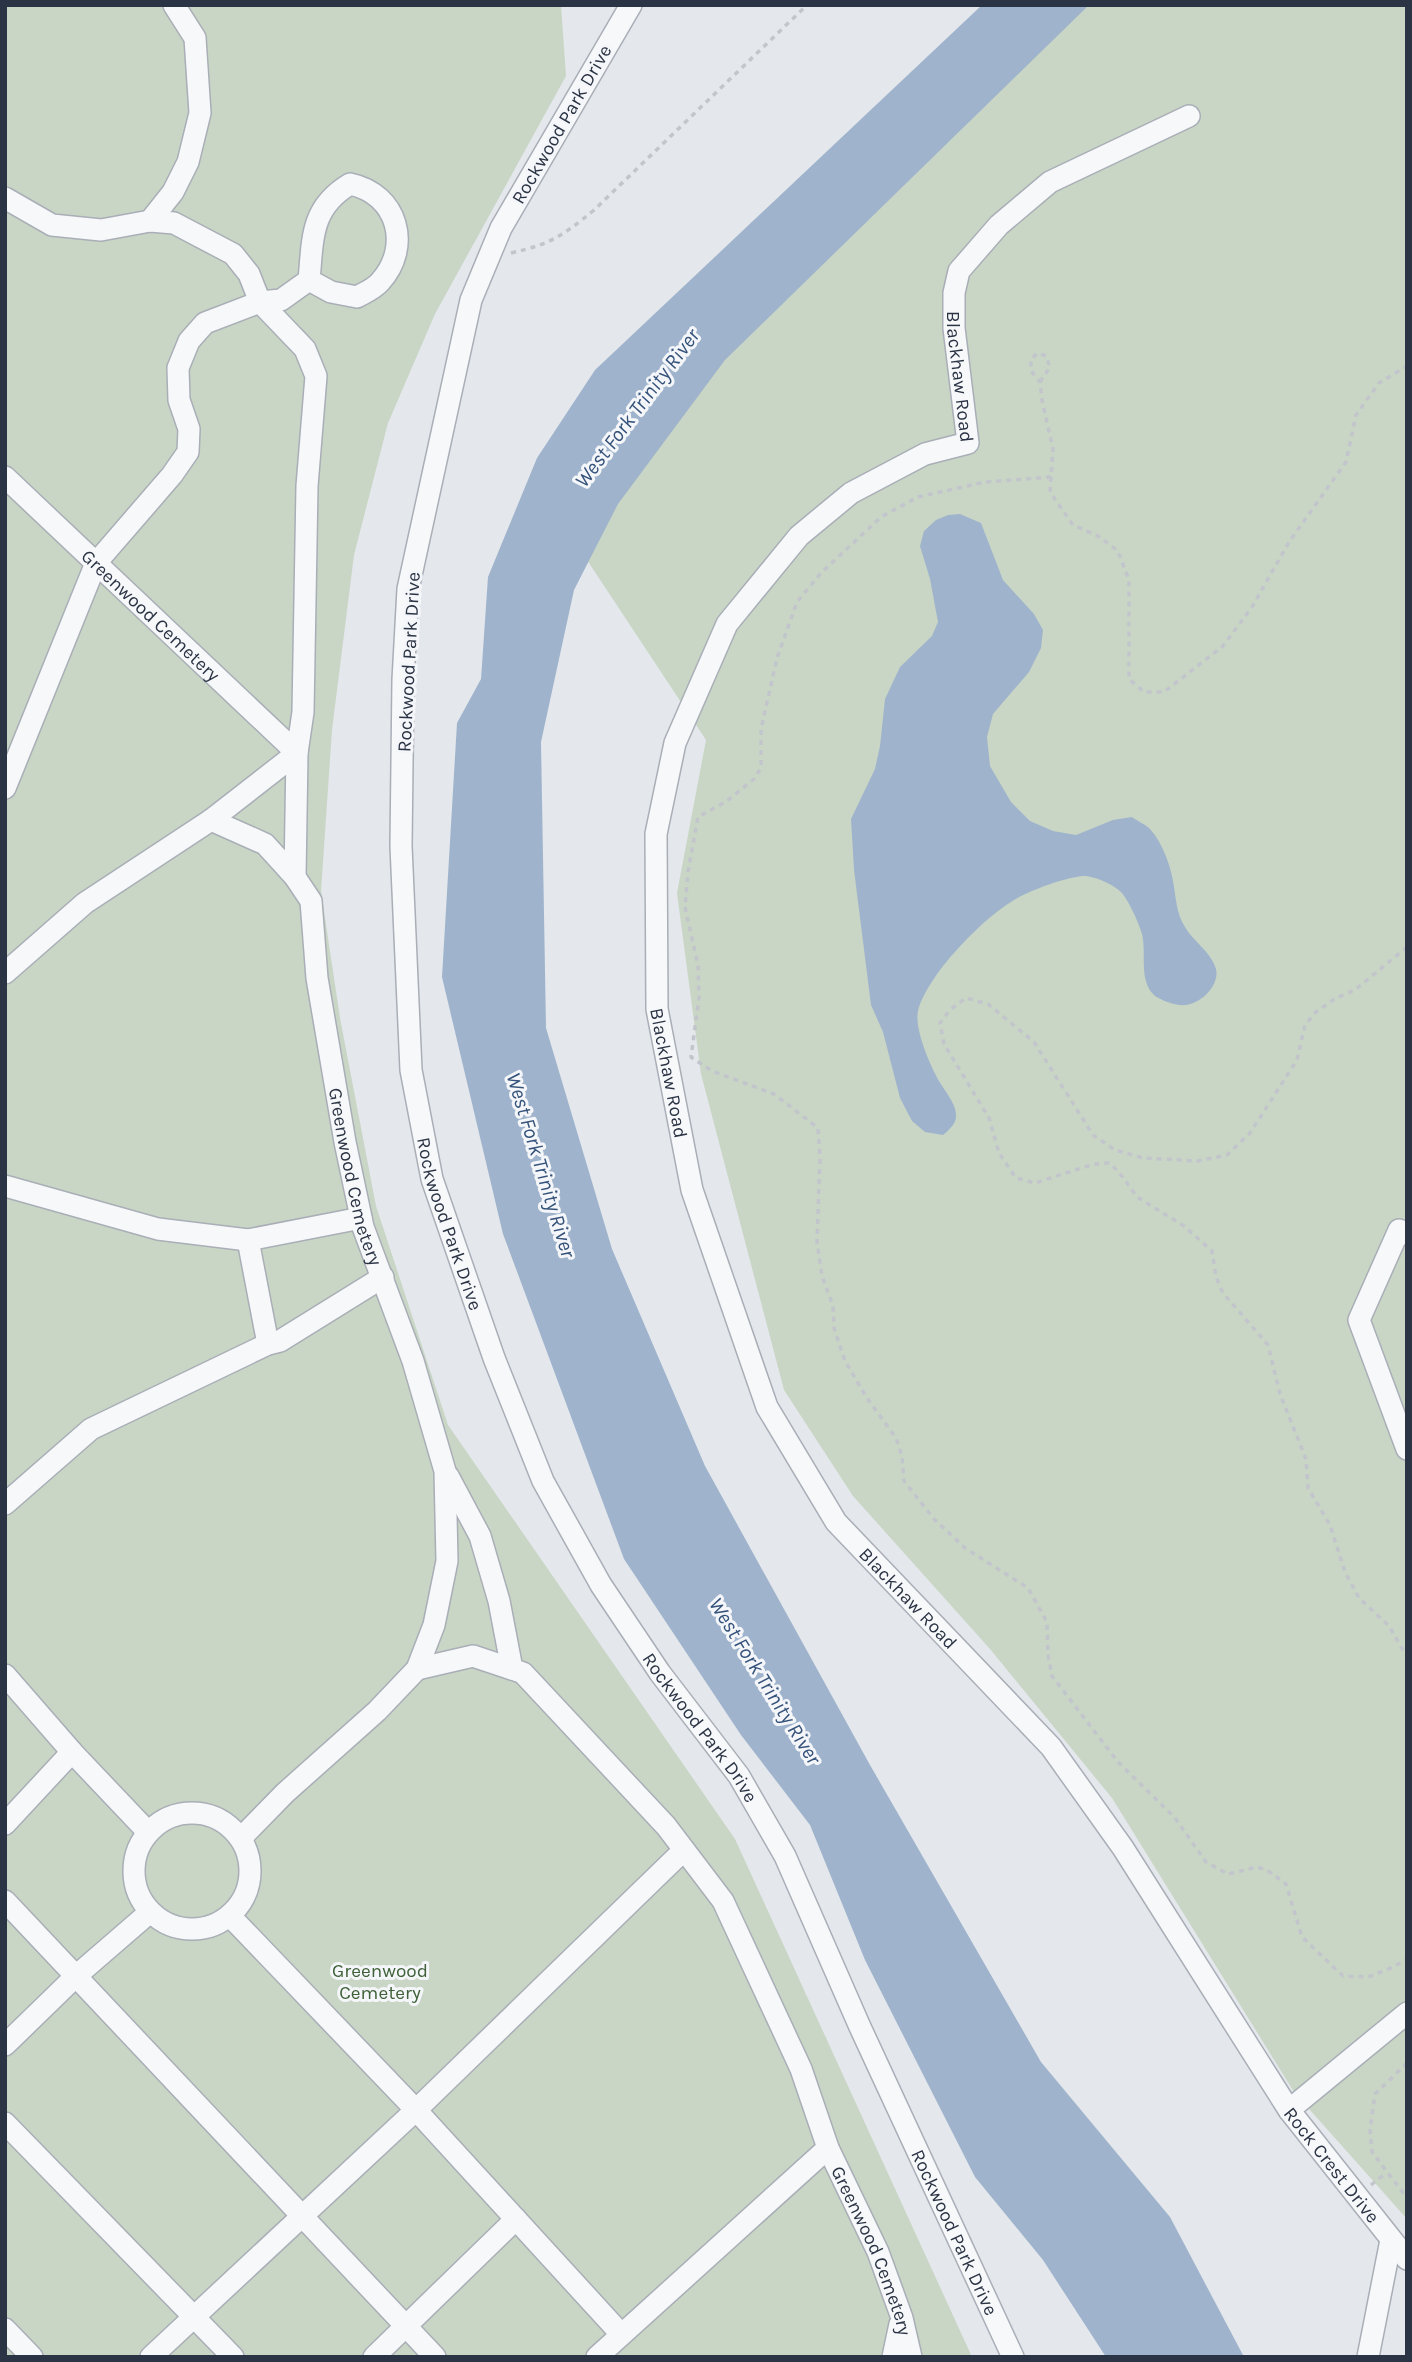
<svg xmlns="http://www.w3.org/2000/svg" width="1412" height="2362" font-family="Karla,sans-serif">
<style>
.green{fill:#c9d6c5}
.water{fill:#9fb4cc}
.lines{fill:none;stroke-linecap:round;stroke-linejoin:round}
.minor-casing{stroke:#a9aeb7;stroke-width:24}
.path{stroke:#c2c5cb;stroke-width:3.5;stroke-dasharray:5 5;stroke-linecap:butt}
.minor{stroke:#f7f8fa;stroke-width:21}
.labels{text-anchor:middle;stroke-width:6;stroke-linejoin:round;paint-order:stroke}
.street-label{font-size:19px;fill:#2b3445;stroke:#f4f6f9}
.park-label{font-size:19px;fill:#3f6138;stroke:#f4f6f9}
.water-label{font-size:21px;font-style:italic;fill:#34527a;stroke:#f4f6f9}
</style>
<rect width="100%" height="100%" fill="#e4e7ec"/>
<!-- green -->
<g class="green">
<path d="M5 5H561L566 76 435 314 388 423 354 555 332 730 321 891 340 1018 376 1206 448 1425 735 1839 972 2357H5Z"/>
<path d="M1080 5H1407V2219L1294 2092 1112 1798 990 1649 853 1496 784 1390 701 1074 677 893 706 740 583 554 650 423Z"/>
</g>
<!-- water -->
<g class="water">
<path d="M982 5H1089L725 360 618 504 574 590 541 742 546 1028 612 1249 705 1466 870 1765 1041 2062 1170 2217 1244 2357H1106L1043 2260 975 2177 865 1960 810 1825 741 1735 624 1559 503 1234 442 977 457 723 481 679 488 577 537 458 595 370Z"/>
<path d="M960 514 981 523 1003 580 1034 614 1043 630 1041 648 1029 672 993 714 987 737 990 766 1011 802 1030 821 1053 831 1076 835 1113 820 1132 817C1137 821 1145 824 1150 829 1162 842 1170 864 1173 881 1176 897 1176 913 1185 927 1193 941 1212 953 1216 969 1220 985 1201 1004 1185 1005 1176 1006 1163 1001 1155 996 1137 980 1148 951 1141 931 1137 919 1129 902 1122 893 1115 885 1094 876 1084 876 1065 877 1029 891 1014 900 991 914 972 933 954 953 942 966 922 993 918 1011 914 1028 930 1065 939 1081 944 1090 955 1102 956 1114 957 1123 950 1129 943 1135L925 1132 912 1121 900 1098 883 1032 871 1005 854 870 851 819 875 769 880 746 885 699 900 667 932 636 938 622 930 579 920 546 924 531 936 520 948 515Z"/>
</g>
<g class="lines">
<defs>
<g id="minor">
<path id="s1" d="M631 5 501 228 471 300 408 589 403 680 401 846 411 1070 432 1179 494 1358 543 1481 601 1585 660 1673 739 1776 785 1856 860 2027 1013 2357"/>
<path id="s2" d="M1189 116 1050 182 999 225 959 271 954 293V328L968 443 925 454 851 493 799 536 727 624 675 743 656 834 657 1009 692 1190 767 1407 836 1522 1051 1747 1123 1848 1289 2110 1407 2259"/>
<path id="s3" d="M5 198 52 225 101 230 150 221 174 223 233 254 249 274 260 302 305 349 316 376 307 486 303 712 297 753 211 820 265 844 295 877 311 901 317 978 345 1142 363 1227 413 1361 445 1471 447 1561 434 1625 417 1669 377 1711 285 1793 241 1838"/>
<path d="M150 221 173 192 188 162 200 113 195 38 174 5"/>
<path id="s4" d="M5 477 297 753 295 877"/>
<path d="M5 788 96 563 172 475 188 452 189 429 179 400 178 368 189 341 205 323 260 302 281 300 309 280 331 292 357 297C364 293 374 289 380 282 412 247 398 194 350 184 310 208 313 239 309 280"/>
<path d="M5 973 85 903 211 820"/>
<path d="M5 1186 158 1229 248 1240 361 1218"/>
<path d="M1407 1234 1399 1230 1359 1320 1407 1449"/>
<path d="M248 1240 268 1344"/>
<path id="s5" d="M448 1476 480 1536 499 1601 512 1669 523 1673 666 1826 723 1901 801 2069 828 2148 878 2252 902 2318 911 2357"/>
<path d="M5 1504 91 1429 268 1344 280 1341 383 1277"/>
<path d="M417 1669 473 1656 512 1669"/>
<path d="M5 1675 72 1752 147 1831"/>
<circle cx="192" cy="1871" r="58"/>
<path d="M5 1824 72 1752"/>
<path d="M5 1901 435 2357"/>
<path d="M230 1916 416 2110 621 2334"/>
<path d="M5 2045 76 1976 150 1912"/>
<path d="M1289 2110 1407 2013"/>
<path d="M5 2123 233 2357"/>
<path d="M5 2329 32 2357"/>
<path d="M151 2357 416 2110 684 1850"/>
<path d="M374 2357 516 2219"/>
<path d="M597 2357 828 2148"/>
<path d="M893 2357 900 2324"/>
<path d="M1368 2357 1391 2240"/>
</g>
</defs>
<!-- minor casing -->
<use href="#minor" class="minor-casing"/>
<!-- path -->
<g class="path">
<path d="M511 253C551 244 562 236 593 211L807 5"/>
<path d="M1040 382 1050 367 1046 356 1038 353 1031 359V371L1040 382 1042 400 1053 449 1051 477 985 482 918 497 881 517 821 573 797 602 777 658 761 729V768L754 779 727 801 698 817 688 872 685 907 698 965 699 998 691 1057 712 1071 774 1094 818 1128 820 1158 817 1242 822 1276 833 1306 834 1328 845 1361 867 1398 896 1438 902 1456 904 1481 934 1519 965 1548 1028 1588 1047 1622 1048 1655 1052 1676 1118 1762 1175 1818 1206 1862 1228 1874 1257 1867 1267 1870 1286 1884 1302 1937 1343 1976 1368 1977 1391 1968 1407 1959"/>
<path d="M1051 477 1050 492 1073 525 1098 536 1118 551 1129 580V679L1144 692H1164L1223 646 1252 607 1289 542 1346 462 1356 415 1379 383 1407 366"/>
<path d="M1407 947 1355 990 1336 998 1316 1012 1305 1025 1297 1060 1250 1133 1227 1155 1198 1161 1143 1158 1115 1150 1093 1135 1034 1042 988 1004 966 998 950 1010 940 1023 944 1044 989 1118 999 1153 1016 1178 1035 1183 1094 1164 1109 1163 1119 1172 1137 1197 1184 1226 1212 1251 1216 1277 1223 1293 1268 1345 1280 1394 1306 1459 1308 1488 1330 1525 1345 1572 1359 1598 1389 1626 1407 1657"/>
<path d="M1407 2063 1375 2094 1370 2130 1372 2152 1407 2198"/>
<path d="M1371 2185 1386 2173"/>
</g>
<!-- minor -->
<use href="#minor" class="minor"/>
</g>
<g class="labels">
<!-- street labels -->
<g class="street-label">
<text transform="translate(561 124) rotate(-60)" y="7">Rockwood Park Drive</text>
<text dy="7" stroke="none"><textPath href="#s2" startOffset="388">Blackhaw Road</textPath></text>
<text dy="7" stroke="none"><textPath href="#s4" startOffset="201">Greenwood Cemetery</textPath></text>
<text transform="translate(408 662) rotate(-87)" y="7">Rockwood Park Drive</text>
<text dy="7" stroke="none"><textPath href="#s2" startOffset="1227">Blackhaw Road</textPath></text>
<text dy="7" stroke="none"><textPath href="#s3" startOffset="1293">Greenwood Cemetery</textPath></text>
<text dy="7" stroke="none"><textPath href="#s1" startOffset="1272">Rockwood Park Drive</textPath></text>
<text dy="7" stroke="none"><textPath href="#s2" startOffset="1815">Blackhaw Road</textPath></text>
<text dy="7" stroke="none"><textPath href="#s1" startOffset="1839">Rockwood Park Drive</textPath></text>
<text dy="7" stroke="none"><textPath href="#s2" startOffset="2525">Rock Crest Drive</textPath></text>
<text dy="7" stroke="none"><textPath href="#s1" startOffset="2406">Rockwood Park Drive</textPath></text>
<text dy="7" stroke="none"><textPath href="#s5" startOffset="901">Greenwood Cemetery</textPath></text>
</g>
<!-- park labels -->
<g class="park-label">
<text x="380" y="1977">Greenwood<tspan x="380" dy="22">Cemetery</tspan></text>
</g>
<!-- water labels -->
<g class="water-label">
<text transform="translate(637 408) rotate(-53)" y="7">West Fork Trinity River</text>
<text transform="translate(541 1165) rotate(73)" y="7">West Fork Trinity River</text>
<text transform="translate(765 1681) rotate(58)" y="7">West Fork Trinity River</text>
</g>
</g>
<!-- border -->
<rect width="1412" height="2362" fill="none" stroke="#2b3445" stroke-width="14"/>
</svg>
